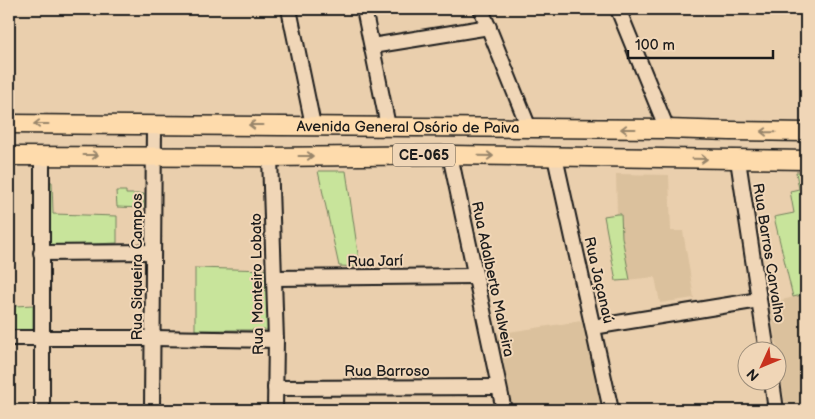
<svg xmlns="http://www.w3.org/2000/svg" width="815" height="419" font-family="'Balsamiq Sans',sans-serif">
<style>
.built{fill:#dbc19d}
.green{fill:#c8e49b;stroke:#72805c}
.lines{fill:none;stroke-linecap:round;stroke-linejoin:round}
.minor-casing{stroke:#1c1c1c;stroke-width:18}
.major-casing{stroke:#1c1c1c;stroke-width:21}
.minor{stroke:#f0d6b7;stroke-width:14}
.major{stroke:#fedbac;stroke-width:18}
.oneway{stroke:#98856b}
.labels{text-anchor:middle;stroke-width:4;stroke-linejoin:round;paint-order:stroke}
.shield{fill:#f0d6b7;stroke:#5c544a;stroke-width:1}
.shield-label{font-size:14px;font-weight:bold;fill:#1c1c1c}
.street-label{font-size:15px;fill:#1c1c1c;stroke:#f0d6b7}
</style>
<rect width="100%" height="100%" fill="#eacfad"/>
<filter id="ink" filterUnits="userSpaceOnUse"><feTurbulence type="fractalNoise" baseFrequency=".02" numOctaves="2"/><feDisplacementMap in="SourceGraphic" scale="10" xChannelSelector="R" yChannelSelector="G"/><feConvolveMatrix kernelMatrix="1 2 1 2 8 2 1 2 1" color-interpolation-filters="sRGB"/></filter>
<g filter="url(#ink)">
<!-- built -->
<g class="built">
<path d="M616 174 669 175 671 231H683L694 298 660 303 655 277 616 281 604 216 617 214Z"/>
<path d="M806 294V409L786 410 770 303Z"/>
<path d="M588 320 607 410H513L496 334Z"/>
</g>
<!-- green -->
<g class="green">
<path d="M318 171H346L360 267 339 266Z"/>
<path d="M796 172H806V294L793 297 774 217 794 213 790 191 799 189Z"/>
<path d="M45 181 52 182 53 214 117 216V243L45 246Z"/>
<path d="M116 191H126V194H144V208L117 207Z"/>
<path d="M617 214H621L622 237 630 280 616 281 604 216Z"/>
<path d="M195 268 268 270V330H195Z"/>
<path d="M9 300H10L11 307H15V306L33 305V331H9Z"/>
</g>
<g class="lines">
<defs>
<g id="minor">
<path d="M289 9 313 125"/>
<path d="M364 9 388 126"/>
<path d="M481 9 529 128"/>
<path d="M618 9 667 129"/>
<path d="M372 46 489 27"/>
<path d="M450 155 504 410"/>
<path d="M270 157 276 340 275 410"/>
<path d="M555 157 611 410"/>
<path d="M738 160 767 352"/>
<path d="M41 253 153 252"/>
<path d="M274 278 476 276"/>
<path d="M593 327 759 300"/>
<path d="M9 338H152L276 340"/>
<path d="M772 382 776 410"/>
<path d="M275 388 498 387"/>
<path d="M42 410V155"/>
<path d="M152 410 154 124"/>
</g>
<g id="major">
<path id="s1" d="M9 124 667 129 730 131 806 132"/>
<path d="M9 156 270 157 450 155 806 160"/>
</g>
</defs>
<!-- minor casing -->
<use href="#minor" class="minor-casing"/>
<!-- major casing -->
<use href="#major" class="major-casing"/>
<!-- minor -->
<use href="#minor" class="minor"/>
<!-- major -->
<use href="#major" class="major"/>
</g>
<!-- one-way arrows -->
<defs><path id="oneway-shaft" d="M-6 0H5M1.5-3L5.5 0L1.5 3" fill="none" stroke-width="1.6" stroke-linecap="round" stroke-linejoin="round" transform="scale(1.25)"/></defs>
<g class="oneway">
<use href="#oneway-shaft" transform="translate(41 124) rotate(-180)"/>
<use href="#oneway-shaft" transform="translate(256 125) rotate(180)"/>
<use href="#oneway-shaft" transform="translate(628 129) rotate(-180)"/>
<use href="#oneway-shaft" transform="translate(768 132) rotate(-179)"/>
<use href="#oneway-shaft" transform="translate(91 155)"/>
<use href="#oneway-shaft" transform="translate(306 156)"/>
<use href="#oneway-shaft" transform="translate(486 156) rotate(1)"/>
<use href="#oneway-shaft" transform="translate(700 159) rotate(1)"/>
</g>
</g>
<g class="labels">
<!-- shield labels -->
<rect class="shield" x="393" y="143.5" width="62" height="23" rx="4"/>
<g class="shield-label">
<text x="424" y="160">CE-065</text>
</g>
<!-- street labels -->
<g class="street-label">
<text dy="5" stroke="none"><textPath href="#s1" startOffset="399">Avenida General Osório de Paiva</textPath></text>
<text transform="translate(769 253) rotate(81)" y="5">Rua Barros Carvalho</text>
<text transform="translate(375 261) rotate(-1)" y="5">Rua Jarí</text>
<text transform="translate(137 267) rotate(-90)" y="5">Rua Siqueira Campos</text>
<text transform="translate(493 279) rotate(78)" y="5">Rua Adalberto Malveira</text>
<text transform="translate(599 280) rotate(77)" y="5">Rua Jaçanaú</text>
<text transform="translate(257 284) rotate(-91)" y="5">Rua Monteiro Lobato</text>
<text x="387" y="376">Rua Barroso</text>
</g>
</g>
<!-- margin -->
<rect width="815" height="419" fill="none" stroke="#f0d6b7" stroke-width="30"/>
<rect x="15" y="15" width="785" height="389" fill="none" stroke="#1c1c1c" stroke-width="2" filter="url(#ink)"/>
<!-- north arrow -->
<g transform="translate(762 366) rotate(226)"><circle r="24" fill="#f0d6b7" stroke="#9b8c79"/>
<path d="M0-4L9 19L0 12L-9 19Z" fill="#c8321e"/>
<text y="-8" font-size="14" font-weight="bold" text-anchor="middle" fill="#1c1c1c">N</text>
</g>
<!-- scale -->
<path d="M628 50v8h145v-8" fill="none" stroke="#1c1c1c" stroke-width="2.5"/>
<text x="635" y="50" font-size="15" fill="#1c1c1c" stroke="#f0d6b7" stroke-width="4" paint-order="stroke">100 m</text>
</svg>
